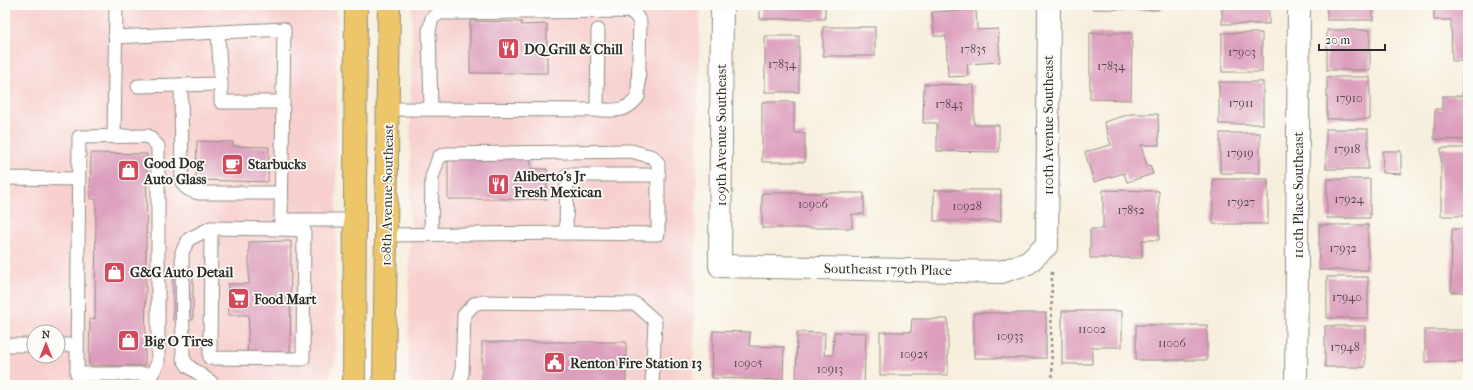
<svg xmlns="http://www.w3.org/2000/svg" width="1473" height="390" font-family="'IM FELL French Canon',serif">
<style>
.built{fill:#f7d0cf;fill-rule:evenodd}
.building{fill:#dc9ebc}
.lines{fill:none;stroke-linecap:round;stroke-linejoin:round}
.lane-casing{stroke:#918d84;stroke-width:15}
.street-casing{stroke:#918d84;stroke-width:24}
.primary-casing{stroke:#918d84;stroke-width:24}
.path{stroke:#918d84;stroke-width:2.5;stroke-dasharray:3 3;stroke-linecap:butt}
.lane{stroke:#fff;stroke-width:13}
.street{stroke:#fff;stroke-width:22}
.primary{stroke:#ecc669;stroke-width:22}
.labels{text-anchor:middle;stroke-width:3.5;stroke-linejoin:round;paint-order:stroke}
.number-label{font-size:12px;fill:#57484f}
.poi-label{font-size:14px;font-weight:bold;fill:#2b2b2b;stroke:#fdfcf7;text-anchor:start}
.street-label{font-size:14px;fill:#2b2b2b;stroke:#fdfcf7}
</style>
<rect width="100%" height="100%" fill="#fdfcf7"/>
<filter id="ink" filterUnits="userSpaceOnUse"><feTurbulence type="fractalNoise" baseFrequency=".025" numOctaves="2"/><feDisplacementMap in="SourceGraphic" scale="8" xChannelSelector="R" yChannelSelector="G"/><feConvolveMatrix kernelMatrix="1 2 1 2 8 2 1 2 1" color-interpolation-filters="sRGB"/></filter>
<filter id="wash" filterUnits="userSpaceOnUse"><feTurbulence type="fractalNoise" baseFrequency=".012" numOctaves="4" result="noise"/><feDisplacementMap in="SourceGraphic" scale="16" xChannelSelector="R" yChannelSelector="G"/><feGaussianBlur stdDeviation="0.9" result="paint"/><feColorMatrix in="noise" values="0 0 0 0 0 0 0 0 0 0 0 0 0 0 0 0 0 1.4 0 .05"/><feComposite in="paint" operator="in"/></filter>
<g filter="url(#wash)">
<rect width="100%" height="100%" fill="#f7efde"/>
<!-- built -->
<g class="built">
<path d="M5 5H337L336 358 331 375 326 385H5ZM34 332H58V356H34Z"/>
<path d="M412 5H700L693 385H408Z"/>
</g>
<g id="blocks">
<!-- building -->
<g class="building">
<rect x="760" y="5" width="65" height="14"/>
<path d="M1092 5H1159V10L1092 9Z"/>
<rect x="1222" y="5" width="47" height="19"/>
<rect x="1327" y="5" width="46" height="15"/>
<path d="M1434 5H1468V61H1452L1451 20H1434Z"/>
<path d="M976 10 977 30 998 29 1000 62 967 64 968 76 948 77 946 36H934L932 12Z"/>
<path d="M470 21 522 22 521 25 547 24V73H470Z"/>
<rect x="823" y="27" width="52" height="29"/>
<rect x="1327" y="30" width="43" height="40"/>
<path d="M1090 33H1132L1131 100 1090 99Z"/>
<rect x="1222" y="33" width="40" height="39"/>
<rect x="765" y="36" width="34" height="56"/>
<path d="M1462 71H1468V140L1434 139 1435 109H1442V96H1462Z"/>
<rect x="1327" y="77" width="43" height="42"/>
<rect x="1219" y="82" width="44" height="42"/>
<path d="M924 84 974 85V125H999V152L937 151V123H923Z"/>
<path d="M762 102H794V133H805V162H762Z"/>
<path d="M1131 114H1158L1159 145H1141L1147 166 1150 165 1153 174 1127 182 1124 173 1094 182 1085 152 1111 145 1104 122Z"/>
<rect x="1326" y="129" width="42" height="40"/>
<rect x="1220" y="133" width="40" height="40"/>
<path d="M197 141 233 142V146L269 147 268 182 196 180Z"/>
<rect x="1441" y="148" width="27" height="68"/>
<path d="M1383 151H1401V174L1382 173Z"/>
<path d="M91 153 147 154 145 366 89 365 90 319H95L96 199H90Z"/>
<path d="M448 158H531V169H547V199H448Z"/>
<rect x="1213" y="179" width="55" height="45"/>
<rect x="1327" y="179" width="43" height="39"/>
<rect x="934" y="190" width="67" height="31"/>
<path d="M1103 190 1159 191V240H1142V258H1090V229H1103Z"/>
<path d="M762 193H864V214H852V228H762Z"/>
<rect x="1319" y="225" width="49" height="45"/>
<path d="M1452 229H1468V292H1451Z"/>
<path d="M291 241 290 358 247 356 249 315H229L228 284H249V242Z"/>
<rect x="173" y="277" width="20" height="43"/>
<rect x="1327" y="277" width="41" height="41"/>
<path d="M1062 311H1122V347H1092V364H1062Z"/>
<rect x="974" y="313" width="72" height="45"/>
<path d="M912 319H948V375H880V332H911Z"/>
<rect x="1136" y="325" width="71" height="35"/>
<rect x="1325" y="326" width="40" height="41"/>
<rect x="1425" y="330" width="43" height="32"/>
<path d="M713 331 750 332 749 346 784 347 783 380 712 378Z"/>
<path d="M797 332 825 333 824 355H833L834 332 866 333 864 385H796Z"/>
<rect x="482" y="342" width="144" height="43"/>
</g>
</g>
</g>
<g filter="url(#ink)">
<use href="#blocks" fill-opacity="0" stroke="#918d84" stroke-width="1"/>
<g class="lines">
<defs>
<g id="lane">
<path d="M115 37 284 29 281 220H355"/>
<path d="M221 84V102H283"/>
<path d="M181 85 182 182C186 190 192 191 199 193H281"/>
<path d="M138 86 221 84 218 33"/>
<path d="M388 109 597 110 598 30"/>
<path d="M431 109 429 31 432 18 440 13 628 11 635 14 640 22 638 97C625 113 616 110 597 110"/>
<path d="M148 136 158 146V363L152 374H77L79 137Z"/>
<path d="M114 137 116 5"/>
<path d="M5 178 79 179"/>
<path d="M211 228 189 239 182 252 183 358 188 366 211 382"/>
<path d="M281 229 304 230 303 359 210 358 211 228 281 229V220"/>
<path d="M431 234 432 177 439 157 446 154 631 151 653 157 658 163V234L566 233 567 175H659"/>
<path d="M386 235 566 233"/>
<path d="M5 345H34"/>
<path d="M58 345H77"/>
<path d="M458 385 462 374 464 315 474 304 483 302 636 304 655 321 652 385"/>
</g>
<g id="street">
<path d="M722 5 720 266 1001 272 1028 263 1047 245 1049 5"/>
<path d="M1296 385 1299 5"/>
</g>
<g id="primary">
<path d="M354 385 356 5"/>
<path d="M384 385 389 5"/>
</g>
</defs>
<!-- lane casing -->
<use href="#lane" class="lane-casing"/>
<!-- street casing -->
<use href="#street" class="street-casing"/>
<!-- primary casing -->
<use href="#primary" class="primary-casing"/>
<!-- path -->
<path class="path" d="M1052 272 1051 342 1053 385"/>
<!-- lane -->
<use href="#lane" class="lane"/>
<!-- street -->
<use href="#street" class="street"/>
<!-- primary -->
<use href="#primary" class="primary"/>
</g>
</g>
<!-- icons -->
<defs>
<symbol id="restaurant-square" viewBox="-11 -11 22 22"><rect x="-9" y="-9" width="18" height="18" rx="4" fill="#d1495b" stroke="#fdfcf7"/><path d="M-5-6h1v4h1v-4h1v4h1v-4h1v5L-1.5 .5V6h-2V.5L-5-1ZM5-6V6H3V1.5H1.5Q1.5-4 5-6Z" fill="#fff"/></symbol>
<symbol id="cafe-square" viewBox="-11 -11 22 22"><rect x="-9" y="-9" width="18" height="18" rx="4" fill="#d1495b" stroke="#fdfcf7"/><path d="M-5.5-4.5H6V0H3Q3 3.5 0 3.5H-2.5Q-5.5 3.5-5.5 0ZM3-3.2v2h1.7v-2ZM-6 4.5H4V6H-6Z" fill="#fff"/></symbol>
<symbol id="shop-square" viewBox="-11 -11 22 22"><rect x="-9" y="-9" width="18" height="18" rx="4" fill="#d1495b" stroke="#fdfcf7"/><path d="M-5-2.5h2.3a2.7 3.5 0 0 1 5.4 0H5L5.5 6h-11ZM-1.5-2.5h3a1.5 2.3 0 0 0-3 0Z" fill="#fff"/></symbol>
<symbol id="supermarket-square" viewBox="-11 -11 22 22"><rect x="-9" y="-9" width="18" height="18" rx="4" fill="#d1495b" stroke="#fdfcf7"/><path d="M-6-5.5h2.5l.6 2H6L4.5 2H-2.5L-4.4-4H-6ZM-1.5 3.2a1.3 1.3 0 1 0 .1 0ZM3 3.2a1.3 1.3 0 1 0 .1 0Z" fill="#fff"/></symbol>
<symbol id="civic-square" viewBox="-11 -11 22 22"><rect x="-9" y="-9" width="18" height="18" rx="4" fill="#d1495b" stroke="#fdfcf7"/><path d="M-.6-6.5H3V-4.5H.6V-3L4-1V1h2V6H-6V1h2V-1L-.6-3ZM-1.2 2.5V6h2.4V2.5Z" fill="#fff"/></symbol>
</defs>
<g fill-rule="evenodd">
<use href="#restaurant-square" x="496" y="36" width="25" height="25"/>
<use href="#cafe-square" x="220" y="152" width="25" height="25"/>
<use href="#shop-square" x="116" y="158" width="25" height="25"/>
<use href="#restaurant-square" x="486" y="172" width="25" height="25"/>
<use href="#shop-square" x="102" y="260" width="25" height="25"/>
<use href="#supermarket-square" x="226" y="286" width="25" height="25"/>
<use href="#shop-square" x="116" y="328" width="25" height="25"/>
<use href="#civic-square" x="542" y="350" width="25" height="25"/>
</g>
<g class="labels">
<!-- number labels -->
<g class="number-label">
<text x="973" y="53">17835</text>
<text x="1242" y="56">17903</text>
<text x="782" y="68">17834</text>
<text x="1111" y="70">17834</text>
<text x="1349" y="102">17910</text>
<text x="1241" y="107">17911</text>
<text x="949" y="108">17843</text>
<text x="1347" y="153">17918</text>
<text x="1240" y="157">17919</text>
<text x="1349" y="203">17924</text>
<text x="1241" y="206">17927</text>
<text x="813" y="208">10906</text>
<text x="967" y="210">10928</text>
<text x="1131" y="214">17852</text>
<text x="1343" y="252">17932</text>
<text x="1347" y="301">17940</text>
<text x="1092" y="333">11002</text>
<text x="1010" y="340">10933</text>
<text x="1172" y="347">11006</text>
<text x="1345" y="351">17948</text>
<text x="914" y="358">10925</text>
<text x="748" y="367">10905</text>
<text x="830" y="373">10913</text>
</g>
<!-- poi labels -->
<g class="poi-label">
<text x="524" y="54">DQ Grill &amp; Chill</text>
<text x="144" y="168">Good Dog<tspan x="144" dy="16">Auto Glass</tspan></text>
<text x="248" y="169">Starbucks</text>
<text x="514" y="181">Aliberto's Jr<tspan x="514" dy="16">Fresh Mexican</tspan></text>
<text x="130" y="277">G&amp;G Auto Detail</text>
<text x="254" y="304">Food Mart</text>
<text x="144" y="346">Big O Tires</text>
<text x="570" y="368">Renton Fire Station 13</text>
</g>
<!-- street labels -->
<g class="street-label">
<text transform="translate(1048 125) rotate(-90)" y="5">110th Avenue Southeast</text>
<text transform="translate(721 135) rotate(-90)" y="5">109th Avenue Southeast</text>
<text transform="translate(387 195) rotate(-89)" y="5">108th Avenue Southeast</text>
<text transform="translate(1298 195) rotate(-90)" y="5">110th Place Southeast</text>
<text transform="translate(888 269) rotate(1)" y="5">Southeast 179th Place</text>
</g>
</g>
<!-- margin -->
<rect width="1473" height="390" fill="none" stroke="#fdfcf7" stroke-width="20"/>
<!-- north arrow -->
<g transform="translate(46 344)"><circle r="19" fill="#fdfcf7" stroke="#a9a8a5"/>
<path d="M0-3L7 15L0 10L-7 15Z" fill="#d1495b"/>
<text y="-6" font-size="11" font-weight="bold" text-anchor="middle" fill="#2b2b2b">N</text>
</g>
<!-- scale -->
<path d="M1319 44v6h66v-6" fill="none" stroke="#2b2b2b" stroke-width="2"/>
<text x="1325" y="44" font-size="12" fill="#2b2b2b" stroke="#fdfcf7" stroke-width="3" paint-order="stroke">20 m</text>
</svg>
